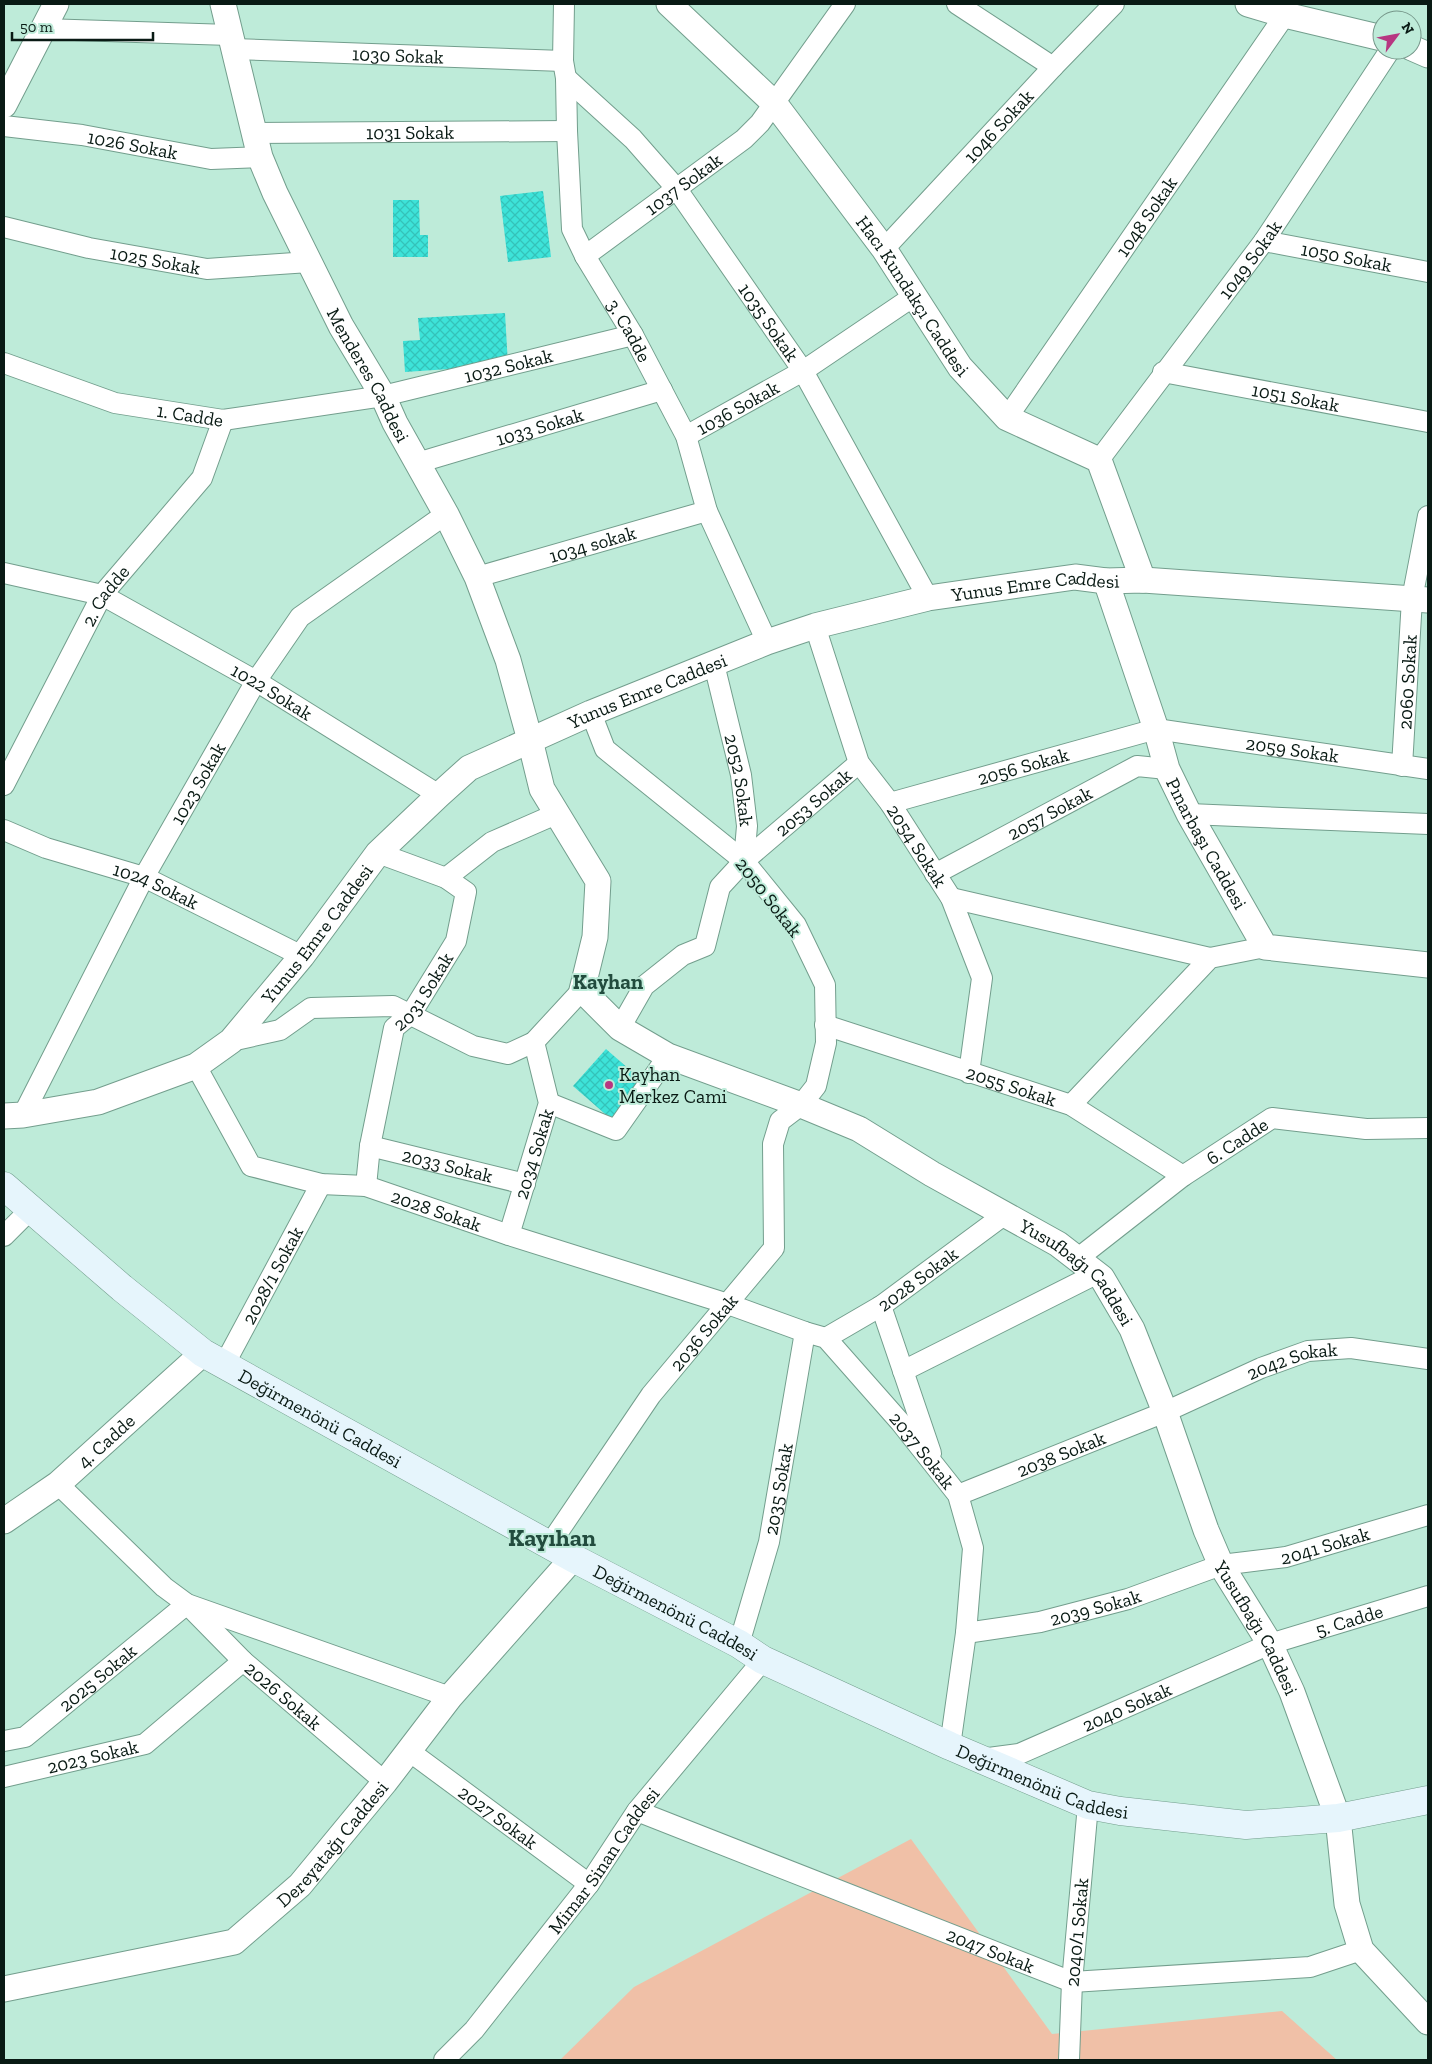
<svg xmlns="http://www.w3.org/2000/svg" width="1432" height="2064" font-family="'Zilla Slab',serif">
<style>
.green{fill:#f0c0a7}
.building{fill:url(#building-cross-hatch)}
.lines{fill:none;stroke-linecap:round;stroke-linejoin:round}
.minor-casing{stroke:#739e8d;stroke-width:22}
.tertiary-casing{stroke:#739e8d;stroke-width:27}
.secondary-casing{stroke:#739e8d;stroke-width:29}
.minor{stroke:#fff;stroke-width:20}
.tertiary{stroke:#fff;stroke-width:25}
.secondary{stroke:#e6f5fc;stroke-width:28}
.poi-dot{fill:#b73681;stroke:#beebd9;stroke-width:2}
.labels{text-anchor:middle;stroke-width:4;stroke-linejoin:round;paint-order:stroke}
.street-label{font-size:19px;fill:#091a14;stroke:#beebd9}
.poi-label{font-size:19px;fill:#091a14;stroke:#beebd9;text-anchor:start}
.quarter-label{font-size:21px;font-weight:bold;fill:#224c3e;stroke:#beebd9}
.district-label{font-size:24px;font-weight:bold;fill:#224c3e;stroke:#beebd9}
</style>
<defs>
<pattern id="building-cross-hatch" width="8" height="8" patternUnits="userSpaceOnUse" patternTransform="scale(1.25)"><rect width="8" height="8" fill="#3de3d9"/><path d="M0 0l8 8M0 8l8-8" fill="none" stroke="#34c2b9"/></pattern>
</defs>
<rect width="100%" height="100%" fill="#beebd9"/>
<!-- green -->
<path class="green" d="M911 1839 1052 2034 1282 2011 1337 2060H560L634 1987Z"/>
<!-- building -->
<g class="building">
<path d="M543 191 551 257 508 262 500 196Z"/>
<path d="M393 200H419L420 235H428V257H393Z"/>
<path d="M505 313 508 365 405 372 403 341 420 340 418 318Z"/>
<path d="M606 1049 645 1083 612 1120 573 1086Z"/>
</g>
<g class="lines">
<defs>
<g id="minor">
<path id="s1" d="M564 4 563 61 566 78 567 131 572 229 585 256 633 335 686 436 707 511 767 642"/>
<path d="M957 4 1053 67"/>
<path d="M43 29 230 35"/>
<path id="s2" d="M233 49 563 61"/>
<path id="s3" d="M566 78 633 139 676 188 803 371 928 598"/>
<path id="s4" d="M4 126 82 135 211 159 260 157"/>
<path id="s5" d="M254 133 567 131"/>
<path id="s6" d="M4 227 89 248 207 269 309 262"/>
<path id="s7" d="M1264 241 1428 272"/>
<path id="s8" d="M884 249 1053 67 1114 4"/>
<path id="s9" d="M585 256 744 139 760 123 845 4"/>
<path id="s10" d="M4 363 115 403 223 420 383 396 633 335"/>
<path id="s11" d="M1163 372 1428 422"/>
<path id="s12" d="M1007 418 1285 15"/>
<path id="s13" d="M686 436 803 371 914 296"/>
<path id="s14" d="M1099 460 1264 241 1390 50"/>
<path id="s15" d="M417 463 662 390"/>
<path id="s16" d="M4 573 102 595 256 681 439 795"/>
<path id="s17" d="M477 577 707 511"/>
<path id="s18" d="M815 626 859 763 890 803 951 898 982 978 969 1073"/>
<path id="s19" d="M714 664 741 775 747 826 744 861"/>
<path id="s20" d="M1402 766 1412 599 1428 516"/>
<path id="s21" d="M4 785 102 595 202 478 223 420"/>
<path id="s22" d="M890 803 1156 729 1428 769"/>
<path d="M1189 814 1428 824"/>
<path id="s23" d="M4 830 46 848 144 877 302 956"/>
<path id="s24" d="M935 874 1137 766 1167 769"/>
<path d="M446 878 492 842 556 814"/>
<path d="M951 898 1210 958"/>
<path id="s25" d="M825 1025 1071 1105 1183 1176"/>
<path id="s26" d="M620 1028 644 986 683 955 705 946 720 887 744 861 859 763"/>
<path d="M231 1041 280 1030 311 1008 393 1006 473 1046 508 1054 534 1042 582 990"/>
<path id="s27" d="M196 1066 251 1166 321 1184 366 1186 509 1235 728 1304 805 1332 826 1338 901 1423 958 1495 973 1548 966 1633 950 1746"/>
<path d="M549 1103 616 1130 668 1056"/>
<path d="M1071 1105 1210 958 1265 947"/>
<path id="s28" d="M23 1115 144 877 256 681 300 617 446 514"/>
<path id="s29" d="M370 1146 525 1184"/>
<path id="s30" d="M366 1186 370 1146 394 1028 411 1014 456 941 466 892 446 878 378 853"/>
<path id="s31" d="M509 1235 549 1103 534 1042"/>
<path d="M4 1236 30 1210"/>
<path id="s32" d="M1077 1259 1183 1176 1272 1118 1366 1129 1428 1128"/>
<path d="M881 1306 931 1453"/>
<path id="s33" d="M826 1338 881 1306 1004 1215"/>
<path id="s34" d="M224 1365 321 1184"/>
<path d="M903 1371 1096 1274"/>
<path d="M58 1484 164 1587 187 1604 450 1697"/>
<path id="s35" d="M958 1495 1165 1412 1261 1368 1308 1351 1351 1348 1428 1359"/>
<path id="s36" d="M550 1544 651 1395 774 1248 773 1144 780 1121 801 1105 816 1086 826 1043 825 985 796 925 744 861 605 749 591 713"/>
<path id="s37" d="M966 1633 1040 1622 1128 1599 1221 1565 1286 1557 1428 1515"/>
<path id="s38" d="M739 1644 769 1542 805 1332"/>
<path id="s39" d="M4 1741 25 1737 187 1604 243 1661 385 1782"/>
<path id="s40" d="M409 1751 589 1884"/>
<path id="s41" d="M981 1759 1019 1754 1270 1644 1428 1596"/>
<path id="s42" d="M4 1777 145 1744 243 1661"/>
<path id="s43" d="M637 1811 1072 1982 1310 1967 1361 1950"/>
<path id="s44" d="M444 2060 474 2030 589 1884 637 1811 763 1660"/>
<path id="s45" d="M1069 2060 1072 1982 1088 1805"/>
</g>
<g id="tertiary">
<path id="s46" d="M223 4 260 157 275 193 341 326 383 396 395 423 446 514 477 577 508 660 530 740 542 789 598 881 595 937 582 990 620 1028 668 1056 801 1105 859 1129 932 1174 1058 1244 1102 1278 1132 1329 1165 1412 1206 1530 1221 1565 1270 1644 1292 1692 1338 1818 1347 1904 1361 1950 1428 2022"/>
<path id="s47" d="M669 4 775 104 884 249 960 367 1007 418 1099 460 1143 580"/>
<path d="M1248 4 1285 15 1382 38"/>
<path d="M1412 48 1428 55"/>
<path d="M4 105 56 4"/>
<path id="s48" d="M1106 581 1156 729 1167 769 1189 814 1265 947 1428 965"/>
<path id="s49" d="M4 1116 23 1115 98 1102 196 1066 231 1041 302 956 378 853 439 795 469 768 591 713 767 642 815 626 928 598 1075 577 1106 581 1143 580 1428 600"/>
<path id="s50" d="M4 1521 58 1484 203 1353"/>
<path id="s51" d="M4 1989 234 1942 300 1885 385 1782 450 1697 573 1558"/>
</g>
<g id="secondary">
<path id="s52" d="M4 1186 122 1288 203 1353 573 1558 739 1644 763 1660 950 1746 1088 1805 1120 1811 1246 1825 1338 1818 1428 1800"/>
</g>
</defs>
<!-- minor casing -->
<use href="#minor" class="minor-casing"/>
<!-- tertiary casing -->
<use href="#tertiary" class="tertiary-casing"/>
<!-- secondary casing -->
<use href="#secondary" class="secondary-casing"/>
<!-- minor -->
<use href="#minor" class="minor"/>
<!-- tertiary -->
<use href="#tertiary" class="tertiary"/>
<!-- secondary -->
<use href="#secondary" class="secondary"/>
</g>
<!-- markers -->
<circle class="poi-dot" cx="609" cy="1085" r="5"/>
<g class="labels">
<!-- street labels -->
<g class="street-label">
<text dy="7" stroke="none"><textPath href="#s2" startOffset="165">1030 Sokak</textPath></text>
<text dy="7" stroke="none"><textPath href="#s8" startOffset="168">1046 Sokak</textPath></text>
<text dy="7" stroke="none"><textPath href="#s5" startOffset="156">1031 Sokak</textPath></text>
<text dy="7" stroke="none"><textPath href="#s4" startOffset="130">1026 Sokak</textPath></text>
<text dy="7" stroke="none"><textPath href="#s9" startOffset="122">1037 Sokak</textPath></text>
<text dy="7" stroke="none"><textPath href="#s12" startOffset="245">1048 Sokak</textPath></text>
<text dy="7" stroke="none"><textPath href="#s7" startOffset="84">1050 Sokak</textPath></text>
<text dy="7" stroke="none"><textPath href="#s14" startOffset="251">1049 Sokak</textPath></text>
<text dy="7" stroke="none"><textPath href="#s6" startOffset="155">1025 Sokak</textPath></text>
<text dy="7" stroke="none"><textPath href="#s47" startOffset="382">Hacı Kundakçı Caddesi</textPath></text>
<text dy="7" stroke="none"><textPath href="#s3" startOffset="319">1035 Sokak</textPath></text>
<text dy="7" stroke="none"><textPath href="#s1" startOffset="342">3. Cadde</textPath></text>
<text dy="7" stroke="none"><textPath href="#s10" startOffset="518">1032 Sokak</textPath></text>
<text dy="7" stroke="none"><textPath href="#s46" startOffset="401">Menderes Caddesi</textPath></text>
<text dy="7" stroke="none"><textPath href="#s11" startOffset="135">1051 Sokak</textPath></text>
<text dy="7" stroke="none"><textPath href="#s13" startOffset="59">1036 Sokak</textPath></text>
<text dy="7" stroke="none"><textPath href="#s10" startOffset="194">1. Cadde</textPath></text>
<text dy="7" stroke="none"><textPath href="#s15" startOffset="128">1033 Sokak</textPath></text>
<text dy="7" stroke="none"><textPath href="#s17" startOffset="120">1034 sokak</textPath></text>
<text dy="7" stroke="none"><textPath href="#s49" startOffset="1205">Yunus Emre Caddesi</textPath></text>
<text dy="7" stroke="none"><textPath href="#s21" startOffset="215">2. Cadde</textPath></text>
<text dy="7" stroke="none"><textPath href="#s20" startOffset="84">2060 Sokak</textPath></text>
<text dy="7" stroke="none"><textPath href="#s49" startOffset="800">Yunus Emre Caddesi</textPath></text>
<text dy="7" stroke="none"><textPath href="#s16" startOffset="296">1022 Sokak</textPath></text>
<text dy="7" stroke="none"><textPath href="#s22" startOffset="414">2059 Sokak</textPath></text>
<text dy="7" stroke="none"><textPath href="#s22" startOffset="138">2056 Sokak</textPath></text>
<text dy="7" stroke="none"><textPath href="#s19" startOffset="119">2052 Sokak</textPath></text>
<text dy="7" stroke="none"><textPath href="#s28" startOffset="375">1023 Sokak</textPath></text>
<text dy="7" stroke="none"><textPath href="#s26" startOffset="309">2053 Sokak</textPath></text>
<text dy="7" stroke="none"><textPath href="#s24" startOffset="130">2057 Sokak</textPath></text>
<text dy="7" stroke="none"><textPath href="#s48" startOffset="282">Pınarbaşı Caddesi</textPath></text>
<text dy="7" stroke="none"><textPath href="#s18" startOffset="245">2054 Sokak</textPath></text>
<text dy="7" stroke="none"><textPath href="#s23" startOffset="162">1024 Sokak</textPath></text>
<text transform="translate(769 897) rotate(52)" y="7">2050 Sokak</text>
<text dy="7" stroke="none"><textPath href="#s49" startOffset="380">Yunus Emre Caddesi</textPath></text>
<text dy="7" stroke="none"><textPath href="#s30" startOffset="208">2031 Sokak</textPath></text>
<text dy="7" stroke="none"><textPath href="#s25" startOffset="196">2055 Sokak</textPath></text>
<text dy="7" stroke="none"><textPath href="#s32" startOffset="199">6. Cadde</textPath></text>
<text dy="7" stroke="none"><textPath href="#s31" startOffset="85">2034 Sokak</textPath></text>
<text dy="7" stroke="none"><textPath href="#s29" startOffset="80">2033 Sokak</textPath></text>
<text dy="7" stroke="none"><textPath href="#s27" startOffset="306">2028 Sokak</textPath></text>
<text dy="7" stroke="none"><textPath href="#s34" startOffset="102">2028/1 Sokak</textPath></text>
<text dy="7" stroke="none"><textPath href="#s46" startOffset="1648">Yusufbağı Caddesi</textPath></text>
<text dy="7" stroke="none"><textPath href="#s33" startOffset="109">2028 Sokak</textPath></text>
<text dy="7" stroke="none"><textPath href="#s36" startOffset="262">2036 Sokak</textPath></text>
<text dy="7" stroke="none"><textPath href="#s35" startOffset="361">2042 Sokak</textPath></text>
<text dy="7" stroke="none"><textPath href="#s52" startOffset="394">Değirmenönü Caddesi</textPath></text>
<text dy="7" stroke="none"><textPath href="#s50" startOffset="130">4. Cadde</textPath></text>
<text dy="7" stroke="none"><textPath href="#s27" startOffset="864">2037 Sokak</textPath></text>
<text dy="7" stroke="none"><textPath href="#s35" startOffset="111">2038 Sokak</textPath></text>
<text dy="7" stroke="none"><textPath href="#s38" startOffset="160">2035 Sokak</textPath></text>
<text dy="7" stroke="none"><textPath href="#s37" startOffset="371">2041 Sokak</textPath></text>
<text dy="7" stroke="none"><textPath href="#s37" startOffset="132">2039 Sokak</textPath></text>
<text dy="7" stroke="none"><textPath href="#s52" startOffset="799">Değirmenönü Caddesi</textPath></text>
<text dy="7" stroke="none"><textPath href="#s41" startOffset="395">5. Cadde</textPath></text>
<text dy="7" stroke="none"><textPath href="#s46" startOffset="2054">Yusufbağı Caddesi</textPath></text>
<text dy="7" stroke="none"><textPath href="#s39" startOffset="115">2025 Sokak</textPath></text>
<text dy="7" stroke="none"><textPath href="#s39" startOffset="364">2026 Sokak</textPath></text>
<text dy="7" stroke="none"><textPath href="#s41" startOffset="156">2040 Sokak</textPath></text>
<text dy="7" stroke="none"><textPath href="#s42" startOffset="91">2023 Sokak</textPath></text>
<text dy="7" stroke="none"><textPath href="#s52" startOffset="1204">Değirmenönü Caddesi</textPath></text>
<text dy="7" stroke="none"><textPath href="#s40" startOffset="111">2027 Sokak</textPath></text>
<text dy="7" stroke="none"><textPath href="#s51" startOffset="374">Dereyatağı Caddesi</textPath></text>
<text dy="7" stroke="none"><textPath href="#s44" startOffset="256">Mimar Sinan Caddesi</textPath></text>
<text dy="7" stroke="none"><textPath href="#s45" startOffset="128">2040/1 Sokak</textPath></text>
<text dy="7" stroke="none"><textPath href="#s43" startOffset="380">2047 Sokak</textPath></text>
</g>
<!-- poi labels -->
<g class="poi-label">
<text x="619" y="1081">Kayhan<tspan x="619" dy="22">Merkez Cami</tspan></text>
</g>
<!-- quarter labels -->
<g class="quarter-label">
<text x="608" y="989">Kayhan</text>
</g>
<!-- district labels -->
<g class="district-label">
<text x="552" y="1546">Kayıhan</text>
</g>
</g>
<!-- border -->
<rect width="1432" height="2064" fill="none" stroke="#091a14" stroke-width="10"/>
<!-- north arrow -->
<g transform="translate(1397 35) rotate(58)"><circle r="24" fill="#beebd9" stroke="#76978a"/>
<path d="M0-4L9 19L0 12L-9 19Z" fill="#b73681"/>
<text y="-8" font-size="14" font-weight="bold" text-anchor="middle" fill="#091a14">N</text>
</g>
<!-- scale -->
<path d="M12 32v8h141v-8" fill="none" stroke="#091a14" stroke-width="2.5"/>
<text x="20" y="32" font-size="15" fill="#091a14" stroke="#beebd9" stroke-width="4" paint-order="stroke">50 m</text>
</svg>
